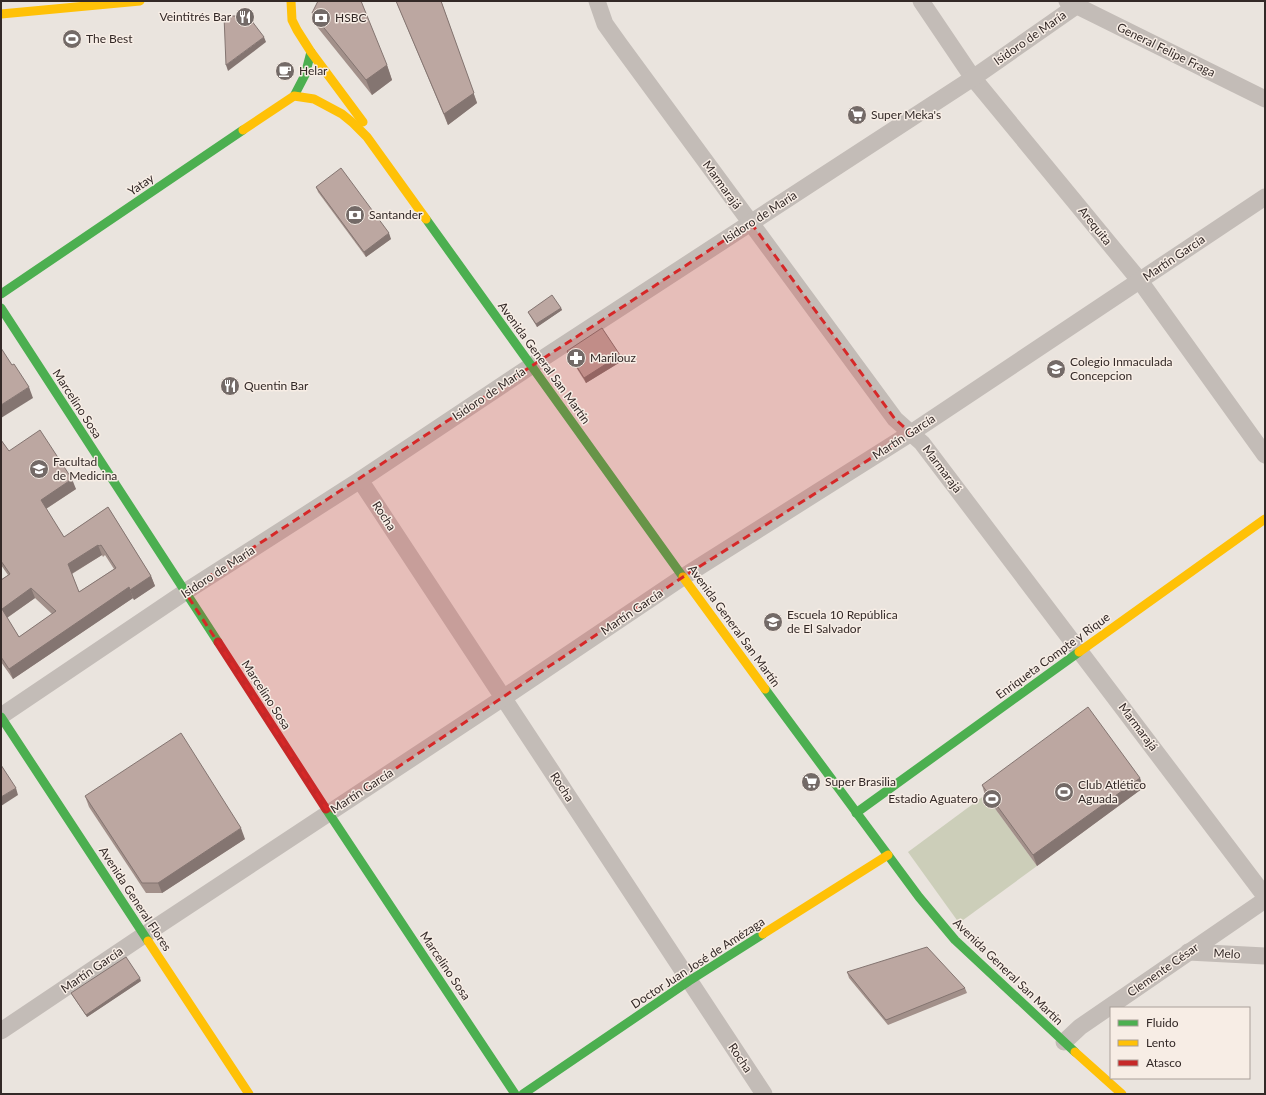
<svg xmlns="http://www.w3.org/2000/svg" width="1266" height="1095" font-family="Lato,sans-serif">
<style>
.green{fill:#ccceb9}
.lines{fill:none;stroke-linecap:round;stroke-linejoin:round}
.street{stroke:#c3bcb7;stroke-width:17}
.fast{stroke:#4caf50;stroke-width:9}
.slow{stroke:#ffc107;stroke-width:9}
.jam{stroke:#c62828;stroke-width:9}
.wall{fill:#a2908a;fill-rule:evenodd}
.shaded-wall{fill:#847571}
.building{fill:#bca7a1;stroke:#847571;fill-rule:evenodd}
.marked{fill:#d62828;fill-opacity:0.2;stroke:#d62828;stroke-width:3;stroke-dasharray:8 5;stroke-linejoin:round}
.labels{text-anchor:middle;stroke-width:3;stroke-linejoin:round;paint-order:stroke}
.poi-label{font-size:12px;fill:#332927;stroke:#f7ede5;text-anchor:start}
.street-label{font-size:12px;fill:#332927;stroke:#f7ede5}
</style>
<rect width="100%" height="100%" fill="#eae4de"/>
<!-- green -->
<path class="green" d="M985 795 1037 866 959 923 908 852Z"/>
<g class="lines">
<!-- street -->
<g class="street">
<path d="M597 1 605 24 620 45 895 419 922 443 1265 896"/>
<path d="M921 1 973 78 1140 281 1265 455"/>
<path d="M1067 1 1265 99"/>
<path d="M360 480 764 1094"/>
<path d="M1 716 185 592 360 480 531 366 973 78 1076 6"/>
<path d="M1188 952 1265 956"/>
<path d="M1 1031 144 935 503 698 683 577 911 433 1265 197"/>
<path d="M1064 1042 1080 1027 1265 900"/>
</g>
<!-- fast -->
<g class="fast">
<path d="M294 96 305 75 311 52"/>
<path d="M426 219 683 577"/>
<path d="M1 294 243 130"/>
<path d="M1 308 218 642"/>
<path d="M765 689 919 897 955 940 1075 1052"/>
<path d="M1 717 148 941"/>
<path d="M326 809 515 1094"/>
<path d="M856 813 1079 652"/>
<path d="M523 1094 689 981 763 934"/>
</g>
<!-- slow -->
<g class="slow">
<path d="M291 1 292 20 297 30 311 52 363 122"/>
<path d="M1 14 140 1"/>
<path d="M243 130 294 96 314 99 342 114 353 123 367 137 426 219"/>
<path d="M683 577 765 689"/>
<path d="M1079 652 1265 519"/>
<path d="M763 934 888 855"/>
<path d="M148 941 249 1094"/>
<path d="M1075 1052 1122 1094"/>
</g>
<!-- jam -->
<path class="jam" d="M218 642 326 809"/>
</g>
<!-- wall -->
<g class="wall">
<path d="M396 1H441L477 103 448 125Z"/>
<path d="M312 13 387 65 392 80 372 95 318 28Z"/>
<path d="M316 187 391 239 366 257 318 192Z"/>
<path d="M561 308 562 310 537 327 529 314 528 312Z"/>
<path d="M567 351 620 355 622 361 586 383 569 356Z"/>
<path d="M1 440 9 451 76 489 46 509 64 537 108 507 151 576 155 586 134 600 133 598 13 679 1 662V580L8 575 1 565ZM102 555 103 557 105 555 114 569 79 592 72 574ZM35 598 52 614 19 637 7 618Z"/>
<path d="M1140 778 1143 788 1037 866 985 795 982 785Z"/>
<path d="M85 796 245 839 162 893H146L89 807Z"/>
<path d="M847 972 965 988 967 993 888 1025 849 978Z"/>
<path d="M141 981 87 1017 72 995 71 993Z"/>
</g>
<!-- shaded-wall -->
<g class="shaded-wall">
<path d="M441 1 477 103 448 125 444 114Z"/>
<path d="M264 37 266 42 228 71 226 65Z"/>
<path d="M387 65 392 80 372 95 366 80Z"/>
<path d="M389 233 391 239 366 257 364 252Z"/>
<path d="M561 308 562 310 537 327 536 324Z"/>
<path d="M620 355 622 361 586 383 584 378Z"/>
<path d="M29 387 33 398 1 418V405Z"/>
<path d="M72 479 76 489 44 510 41 500Z"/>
<path d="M98 545 102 555 71 574 68 564Z"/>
<path d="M151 576 155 586 134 600 130 590Z"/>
<path d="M129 587 133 598 13 679 9 669Z"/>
<path d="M31 588 35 598 5 619 2 609Z"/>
<path d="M1140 778 1143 788 1037 866 1033 855Z"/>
<path d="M16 788 18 795 1 806V797Z"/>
<path d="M241 828 245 839 162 893 158 883Z"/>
<path d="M140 978 141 981 87 1017 86 1015Z"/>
</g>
<!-- building -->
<g class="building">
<path d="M318 1H361L387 65 366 80 312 13Z"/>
<path d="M396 1H441L474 93 444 114Z"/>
<path d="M224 16H248L264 37 226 65Z"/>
<path d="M341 168 389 233 364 252 316 187Z"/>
<path d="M552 295 561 308 536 324 528 312Z"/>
<path d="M602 328 620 355 584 378 567 351Z"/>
<path d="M1 348 12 365 14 364 29 387 1 405Z"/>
<path d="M40 430 72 479 41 500 64 537 108 507 151 576 130 590 129 587 9 669 1 657V580L10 574 1 561V440L9 451ZM98 545 99 546 101 545 116 568 79 592 68 564ZM31 588 56 611 19 637 2 609Z"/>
<path d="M1088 707 1140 778 1033 855 982 785Z"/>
<path d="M181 733 241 828 158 883H142L85 796Z"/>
<path d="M1 765 16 788 1 797Z"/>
<path d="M927 947 965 988 886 1020 847 972Z"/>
<path d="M126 957 140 978 86 1015 71 993Z"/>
</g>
<!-- marked area -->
<path class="marked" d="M751 223 895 419 911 433 683 577 329 813 185 592Z"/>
<!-- icons -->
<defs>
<symbol id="restaurant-disc" viewBox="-11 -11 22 22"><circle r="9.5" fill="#736a67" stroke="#f7ede5"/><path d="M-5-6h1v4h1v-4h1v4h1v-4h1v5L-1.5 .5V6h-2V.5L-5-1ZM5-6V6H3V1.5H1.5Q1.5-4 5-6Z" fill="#fff"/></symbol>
<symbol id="bank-disc" viewBox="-11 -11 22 22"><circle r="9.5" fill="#736a67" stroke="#f7ede5"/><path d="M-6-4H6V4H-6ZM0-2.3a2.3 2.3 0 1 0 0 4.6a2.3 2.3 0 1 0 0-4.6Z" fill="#fff"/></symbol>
<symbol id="stadium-disc" viewBox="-11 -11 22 22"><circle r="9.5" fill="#736a67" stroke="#f7ede5"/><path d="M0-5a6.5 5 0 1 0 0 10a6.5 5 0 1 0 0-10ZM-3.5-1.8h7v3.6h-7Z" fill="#fff"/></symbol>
<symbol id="cafe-disc" viewBox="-11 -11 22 22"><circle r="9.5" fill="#736a67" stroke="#f7ede5"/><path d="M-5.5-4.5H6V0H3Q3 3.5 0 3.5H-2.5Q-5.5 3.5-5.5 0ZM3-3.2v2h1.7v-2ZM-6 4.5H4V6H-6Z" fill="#fff"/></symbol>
<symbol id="supermarket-disc" viewBox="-11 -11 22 22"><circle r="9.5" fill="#736a67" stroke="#f7ede5"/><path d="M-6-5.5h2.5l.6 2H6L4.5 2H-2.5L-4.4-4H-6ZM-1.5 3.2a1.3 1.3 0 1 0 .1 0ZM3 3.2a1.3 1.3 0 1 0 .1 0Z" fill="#fff"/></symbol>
<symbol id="pharmacy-disc" viewBox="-11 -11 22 22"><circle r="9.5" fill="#736a67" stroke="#f7ede5"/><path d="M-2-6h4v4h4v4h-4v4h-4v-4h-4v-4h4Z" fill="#fff"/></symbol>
<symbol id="school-disc" viewBox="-11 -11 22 22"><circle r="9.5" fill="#736a67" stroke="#f7ede5"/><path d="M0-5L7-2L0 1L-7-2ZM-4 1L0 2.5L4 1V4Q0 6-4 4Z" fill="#fff"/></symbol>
<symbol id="university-disc" viewBox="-11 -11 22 22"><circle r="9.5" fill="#736a67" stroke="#f7ede5"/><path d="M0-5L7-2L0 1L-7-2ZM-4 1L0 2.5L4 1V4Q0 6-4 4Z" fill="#fff"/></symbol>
</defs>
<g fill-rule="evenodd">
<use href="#restaurant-disc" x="234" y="6" width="22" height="22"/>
<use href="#bank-disc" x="310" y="7" width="22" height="22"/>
<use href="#stadium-disc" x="61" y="28" width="22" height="22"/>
<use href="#cafe-disc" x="274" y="60" width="22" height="22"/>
<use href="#supermarket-disc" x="846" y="104" width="22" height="22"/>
<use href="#bank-disc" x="344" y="204" width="22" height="22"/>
<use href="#pharmacy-disc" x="565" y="347" width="22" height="22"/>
<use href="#school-disc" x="1045" y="358" width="22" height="22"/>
<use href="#restaurant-disc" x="219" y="375" width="22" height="22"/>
<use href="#university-disc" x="28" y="458" width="22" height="22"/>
<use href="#school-disc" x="762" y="611" width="22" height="22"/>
<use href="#supermarket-disc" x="800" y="771" width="22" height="22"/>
<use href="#stadium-disc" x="1053" y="781" width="22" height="22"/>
<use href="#stadium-disc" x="981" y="788" width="22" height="22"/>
</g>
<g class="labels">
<!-- poi labels -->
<g class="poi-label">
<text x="231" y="21" text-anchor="end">Veintitrés Bar</text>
<text x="335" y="22">HSBC</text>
<text x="86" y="43">The Best</text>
<text x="299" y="75">Helar</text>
<text x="871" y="119">Super Meka's</text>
<text x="369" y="219">Santander</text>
<text x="590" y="362">Marilouz</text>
<text x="1070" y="366">Colegio Inmaculada<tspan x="1070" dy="14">Concepcion</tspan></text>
<text x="244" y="390">Quentin Bar</text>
<text x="53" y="466">Facultad<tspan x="53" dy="14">de Medicina</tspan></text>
<text x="787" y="619">Escuela 10 República<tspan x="787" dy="14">de El Salvador</tspan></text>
<text x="825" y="786">Super Brasilia</text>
<text x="1078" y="789">Club Atlético<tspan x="1078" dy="14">Aguada</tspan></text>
<text x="978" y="803" text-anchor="end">Estadio Aguatero</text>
</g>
<!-- street labels -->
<g class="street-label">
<text transform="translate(1030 38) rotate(-35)" y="4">Isidoro de María</text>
<text transform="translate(1166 50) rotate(26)" y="4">General Felipe Fraga</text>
<text transform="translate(141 185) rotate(-34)" y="4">Yatay</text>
<text transform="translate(722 185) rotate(54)" y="4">Marmarajá</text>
<text transform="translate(760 217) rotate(-33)" y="4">Isidoro de María</text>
<text transform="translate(1095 226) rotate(51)" y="4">Arequita</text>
<text transform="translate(1174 258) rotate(-34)" y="4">Martín García</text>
<text transform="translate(544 363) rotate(54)" y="4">Avenida General San Martín</text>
<text transform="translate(489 394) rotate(-34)" y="4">Isidoro de María</text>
<text transform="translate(77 404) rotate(57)" y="4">Marcelino Sosa</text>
<text transform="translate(904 437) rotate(-33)" y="4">Martín García</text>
<text transform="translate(942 469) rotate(53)" y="4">Marmarajá</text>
<text transform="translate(384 516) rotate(57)" y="4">Rocha</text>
<text transform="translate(218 572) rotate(-33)" y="4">Isidoro de María</text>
<text transform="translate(632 612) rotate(-34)" y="4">Martín García</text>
<text transform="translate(734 626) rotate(54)" y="4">Avenida General San Martín</text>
<text transform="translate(1053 656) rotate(-36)" y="4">Enriqueta Compte y Rique</text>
<text transform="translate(266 695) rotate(57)" y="4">Marcelino Sosa</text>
<text transform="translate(1138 727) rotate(53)" y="4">Marmarajá</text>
<text transform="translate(562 787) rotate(57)" y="4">Rocha</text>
<text transform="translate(362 791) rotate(-33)" y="4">Martín García</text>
<text transform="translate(135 899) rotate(57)" y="4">Avenida General Flores</text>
<text transform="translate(1227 954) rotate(3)" y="4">Melo</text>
<text transform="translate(698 963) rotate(-33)" y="4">Doctor Juan José de Amézaga</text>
<text transform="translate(445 966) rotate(56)" y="4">Marcelino Sosa</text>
<text transform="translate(92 970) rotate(-34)" y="4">Martín García</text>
<text transform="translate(1163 970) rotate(-35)" y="4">Clemente César</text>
<text transform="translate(1008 972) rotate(44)" y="4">Avenida General San Martín</text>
<text transform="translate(740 1058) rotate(56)" y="4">Rocha</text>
</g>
</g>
<!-- border -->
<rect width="1266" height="1095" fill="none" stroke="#332927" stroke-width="4"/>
<!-- legend -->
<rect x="1110" y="1007" width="140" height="72" fill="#f7ede5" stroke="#a99f99"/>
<rect x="1118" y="1020" width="20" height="6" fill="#4caf50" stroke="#a99f99"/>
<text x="1146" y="1027" font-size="12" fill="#332927">Fluido</text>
<rect x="1118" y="1040" width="20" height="6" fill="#ffc107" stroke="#a99f99"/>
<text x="1146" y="1047" font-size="12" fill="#332927">Lento</text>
<rect x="1118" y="1060" width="20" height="6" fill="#c62828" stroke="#a99f99"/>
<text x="1146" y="1067" font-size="12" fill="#332927">Atasco</text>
</svg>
